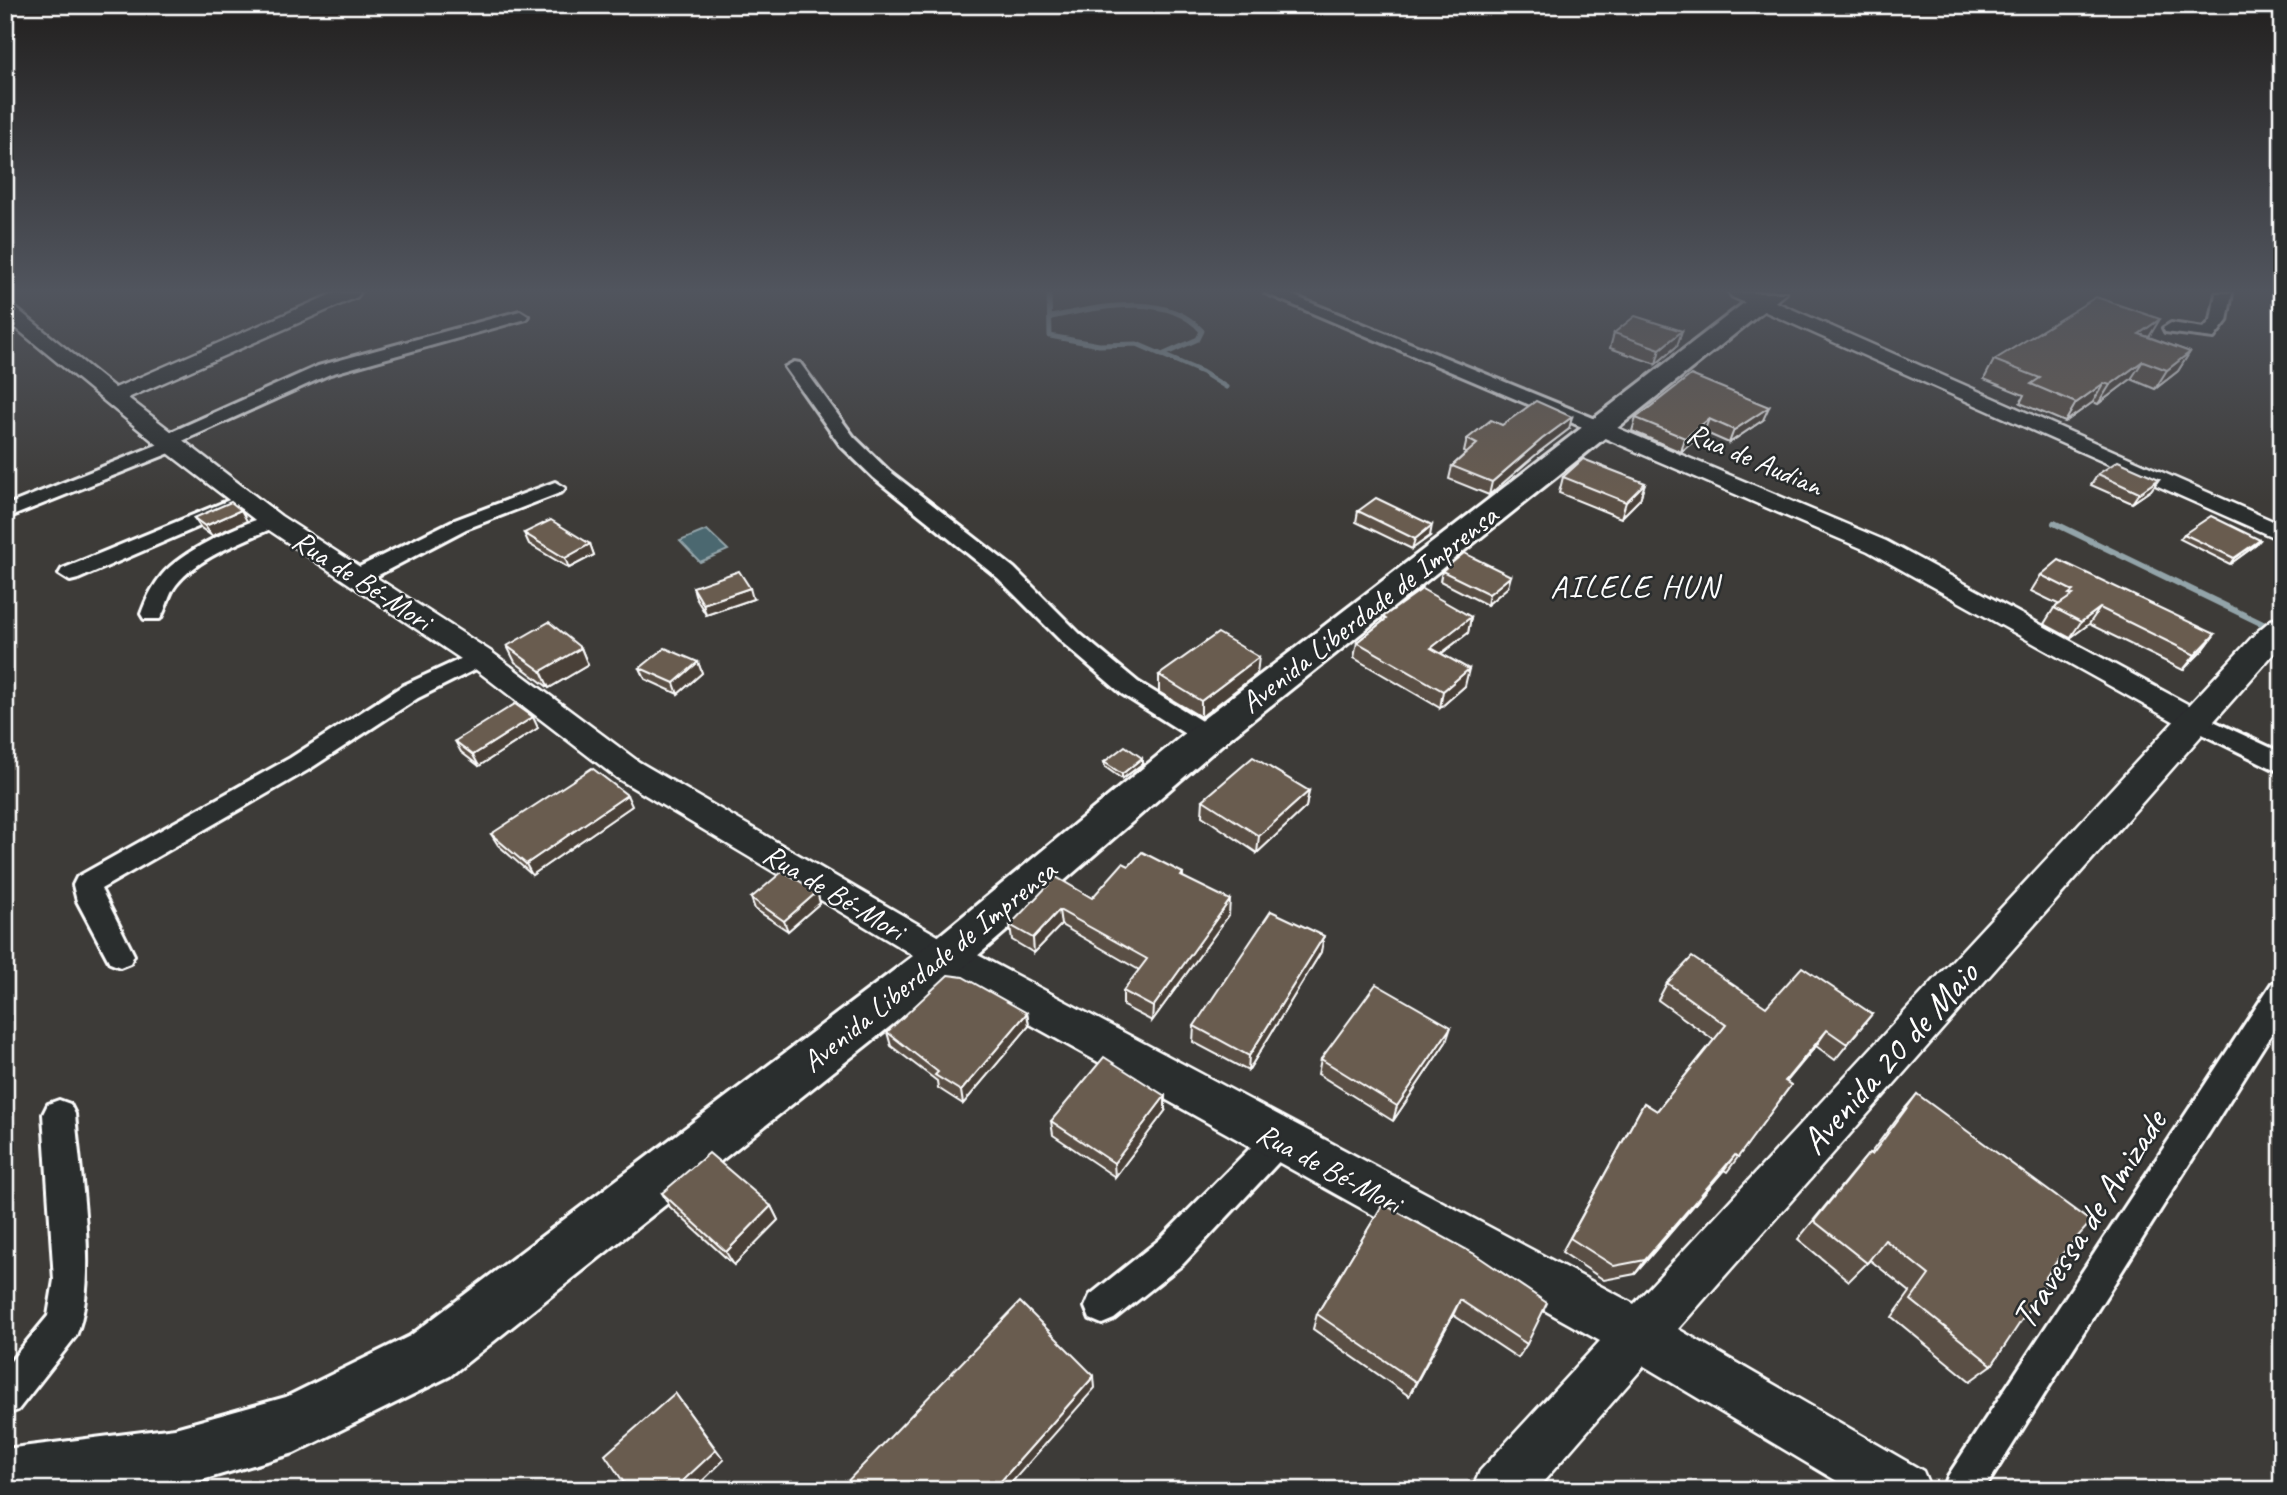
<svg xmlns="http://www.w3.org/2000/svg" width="2287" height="1495" font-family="Caveat,sans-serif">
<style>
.water{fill:#4b6770;stroke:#93a4a9;stroke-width:2}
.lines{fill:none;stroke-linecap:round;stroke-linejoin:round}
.stream-far1{stroke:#93a4a9;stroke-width:5}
.stream{stroke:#93a4a9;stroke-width:6}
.minor-casing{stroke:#fff;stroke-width:6}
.tertiary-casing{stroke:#fff;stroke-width:5}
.secondary-casing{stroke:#fff;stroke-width:5}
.primary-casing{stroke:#fff;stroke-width:6}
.minor{fill:#2a2d2e;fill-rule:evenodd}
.tertiary{fill:#2a2d2e;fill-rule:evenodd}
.secondary{fill:#2a2d2e;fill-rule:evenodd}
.primary{fill:#2a2d2e;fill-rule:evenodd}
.wall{fill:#5a4f45;stroke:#fff;stroke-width:2}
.shaded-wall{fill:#4a4038;stroke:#fff;stroke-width:2}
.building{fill:#695c50;stroke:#fff;stroke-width:2}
.labels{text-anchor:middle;stroke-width:5;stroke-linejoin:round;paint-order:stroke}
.street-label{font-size:30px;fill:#fff;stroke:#2a2d2e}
.neighbourhood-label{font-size:32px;letter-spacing:2px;fill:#fff;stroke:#2a2d2e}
.near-street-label{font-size:37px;fill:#fff;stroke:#2a2d2e}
</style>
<rect width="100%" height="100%" fill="#3d3b38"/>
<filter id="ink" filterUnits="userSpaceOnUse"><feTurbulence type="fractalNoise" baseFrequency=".0143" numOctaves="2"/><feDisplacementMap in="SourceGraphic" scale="14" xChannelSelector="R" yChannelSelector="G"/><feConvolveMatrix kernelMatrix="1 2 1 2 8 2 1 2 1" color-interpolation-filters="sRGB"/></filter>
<g filter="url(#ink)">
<!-- water -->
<path class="water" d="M707 530 728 550 700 562 680 541Z"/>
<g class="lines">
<!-- stream-far1 -->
<g class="stream-far1">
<path d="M1049 293 1050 336 1099 345 1137 344 1202 372 1226 387"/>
<path d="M1050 317C1097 308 1166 290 1202 331L1198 339 1162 355"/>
</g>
<!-- stream -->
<path class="stream" d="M2054 523 2271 628"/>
<defs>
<g id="minor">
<path d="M1265 293H1287L1608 424 1610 428 1608 432H1594Z"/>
<path d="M2216 293H2232L2227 321 2214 338 2165 332 2163 328 2171 323 2204 328 2211 320Z"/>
<path d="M520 311 528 316 526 319 330 374 180 442V449L5 519V506L159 444 160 437 318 366Z"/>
<path d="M794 362 800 363 854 437 888 470 1014 568 1080 634 1138 682 1216 730 1219 736 1216 742 1207 745 1198 742 1122 694 1064 644 998 578 874 478 840 445 785 367Z"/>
<path d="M555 482 565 488 562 492 466 529 365 582H349L346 577 349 572 452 521Z"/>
<path d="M244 494 254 500 251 504 78 579 70 581 59 574 62 569Z"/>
<path d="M272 515 282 521 279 525C246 541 200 555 176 585 168 595 167 608 160 619H144L141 614C146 600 152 587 162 575 182 551 241 523 272 515Z"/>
<path d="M480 650 488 653 491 658 488 663 418 698 308 770 101 889 134 955 130 963 120 967 110 963 77 901 73 885 77 877 290 758 402 686Z"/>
<path d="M2194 712 2282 753V773L2186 726 2182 720 2186 714Z"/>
<path d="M2282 980V1017L1984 1490H1943L1948 1476 2272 983Z"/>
<path d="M59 1100 70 1104 75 1114C80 1175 99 1282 76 1336L18 1410 5 1415V1368L48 1316 54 1280 43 1114 48 1104Z"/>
<path d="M1278 1126 1289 1131 1294 1141 1289 1151 1183 1264 1114 1319 1102 1324 1090 1319 1085 1307 1090 1295 1159 1240 1267 1131Z"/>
</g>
<g id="tertiary">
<path d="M334 293H360L357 297 128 398 281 516 490 651 639 762 957 947 962 957 957 967 945 971 933 967 617 778 470 665 263 526 159 446 5 319V303L12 305 115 388Z"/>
<path d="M1729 293H1755L2282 525V541L1732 297Z"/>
<path d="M1601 421 1886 541 2204 713 2209 720 2204 727 2194 730 2184 727 1868 551 1593 433 1590 428 1593 423Z"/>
</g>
<path id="secondary" d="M2282 617V644L1678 1329 1923 1471 1931 1490H1852L1644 1366 1536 1490H1472L1480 1471 1600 1341 931 969 925 957 931 945 945 940 959 945 1634 1304 2257 632 2271 620Z"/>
<path id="primary" d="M1757 293H1786L1220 746 961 970 450 1376 294 1453 175 1488 5 1490V1449L175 1428 286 1397 410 1336 929 944 1194 726Z"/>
</defs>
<!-- minor casing -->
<use href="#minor" class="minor-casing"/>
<!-- tertiary casing -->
<use href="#tertiary" class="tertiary-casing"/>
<!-- secondary casing -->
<use href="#secondary" class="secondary-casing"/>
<!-- primary casing -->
<use href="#primary" class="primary-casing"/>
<!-- minor -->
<use href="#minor" class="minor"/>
<!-- tertiary -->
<use href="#tertiary" class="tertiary"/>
<!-- secondary -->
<use href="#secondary" class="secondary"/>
<!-- primary -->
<use href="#primary" class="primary"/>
</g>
<!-- wall -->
<g class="wall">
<path d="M1614 333 1677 346 1656 364 1610 348Z"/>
<path d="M2149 337 2190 352 2178 371 2155 389 2131 379 2098 404 2093 402 2065 422 2020 403 2024 395 1984 379 1994 360Z"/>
<path d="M1636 418 1763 420 1729 443 1704 432 1681 452 1632 431Z"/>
<path d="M1502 425 1569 429 1539 452 1489 495 1449 479 1452 466 1466 453 1464 452 1467 439Z"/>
<path d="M2098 474 2159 479 2151 490 2132 503 2091 485Z"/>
<path d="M1563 477 1645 483 1640 499 1621 518 1559 493Z"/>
<path d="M1358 511 1430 536 1412 549 1356 522Z"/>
<path d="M194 518 247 521 212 536 201 528Z"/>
<path d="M524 533 590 544 594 555 569 568 529 544Z"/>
<path d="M2184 534 2260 540 2256 545 2230 564 2180 539Z"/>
<path d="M1442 571 1508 587 1487 605 1440 581Z"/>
<path d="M2041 575 2215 634 2203 650 2183 670 2089 624 2070 638 2044 624 2054 608 2060 605 2031 591Z"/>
<path d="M693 587 753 599 706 615 696 598Z"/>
<path d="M1383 617H1471L1468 633 1441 654 1465 686 1440 708 1354 658 1357 642 1382 622Z"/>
<path d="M507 646 581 648 588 665 549 688 515 662Z"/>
<path d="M698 662 702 673 678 694 645 679 640 668Z"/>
<path d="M1257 674 1201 717 1159 692V675Z"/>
<path d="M538 728 479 766 461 752 455 741Z"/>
<path d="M1104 762 1142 764 1122 779 1105 767Z"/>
<path d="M1309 791 1306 807 1257 853 1202 816 1203 800Z"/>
<path d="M632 806 532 875 498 845 491 834Z"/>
<path d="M1129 866 1183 873V878L1229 915 1152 1021 1123 1006V991L1139 970 1061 925 1034 953 1012 940 1010 925 1092 898Z"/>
<path d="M817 892 820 903 788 931 755 909 751 898Z"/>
<path d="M1321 952 1248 1071 1193 1042 1194 1026Z"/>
<path d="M1667 983 1766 1007 1872 1014 1835 1060 1816 1046 1786 1082 1791 1085 1727 1172 1724 1170 1635 1274 1604 1280 1562 1252 1644 1103 1657 1111 1714 1040 1658 1000Z"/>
<path d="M1027 1013 1029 1026 963 1104 938 1088 937 1081 891 1046 887 1032Z"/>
<path d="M1446 1042 1393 1121 1318 1074 1321 1059Z"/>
<path d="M1917 1094 2061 1255 1992 1365 1970 1381 1892 1317 1910 1292 1870 1260 1849 1281 1798 1239 1853 1172 1869 1153 1870 1154 1900 1114Z"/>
<path d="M1165 1111 1115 1177 1053 1135 1051 1121Z"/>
<path d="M662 1193 771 1206 778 1220 734 1265 670 1207Z"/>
<path d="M1383 1204 1527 1344 1518 1358 1453 1315 1409 1396 1313 1329 1317 1314Z"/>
</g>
<!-- shaded-wall -->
<g class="shaded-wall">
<path d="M2160 319 2149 337 2139 334Z"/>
<path d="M1682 331 1677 346 1656 364 1660 349Z"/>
<path d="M2190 352 2178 371 2155 389 2167 370Z"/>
<path d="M2143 361 2131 379 2098 404 2110 385Z"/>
<path d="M2104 383 2093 402 2065 422 2076 403Z"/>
<path d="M1769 407 1763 420 1729 443 1734 430Z"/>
<path d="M1572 417 1569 429 1539 452 1489 495 1492 482 1542 439Z"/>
<path d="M1709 419 1704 432 1681 452 1685 438Z"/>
<path d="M2159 479 2151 490 2132 503 2139 493Z"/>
<path d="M1645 483 1640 499 1621 518 1626 502Z"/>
<path d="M241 510 247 521 212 536 205 526Z"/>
<path d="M1432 525 1430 536 1412 549 1415 539Z"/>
<path d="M2260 540 2256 545 2230 564 2234 558Z"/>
<path d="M590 544 594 555 569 568 565 558Z"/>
<path d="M1511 576 1508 587 1487 605 1489 594Z"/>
<path d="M750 588 753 599 706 615 703 604Z"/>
<path d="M2100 608 2089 624 2070 638 2081 622Z"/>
<path d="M1471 617 1468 633 1427 664 1431 648Z"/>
<path d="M2215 634 2203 650 2183 670 2195 655Z"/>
<path d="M581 648 588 665 549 688 541 671Z"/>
<path d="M1259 657 1257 674 1201 717V701Z"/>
<path d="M698 662 702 673 678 694 674 683Z"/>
<path d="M1469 669 1465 686 1440 708 1443 691Z"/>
<path d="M533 717 538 728 479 766 473 755Z"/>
<path d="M1142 758V764L1122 779V774Z"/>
<path d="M1309 791 1306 807 1257 853 1259 836Z"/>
<path d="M627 795 632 806 532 875 526 864Z"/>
<path d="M817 892 820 903 788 931 784 921Z"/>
<path d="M1230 900 1229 915 1152 1021 1153 1007Z"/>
<path d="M1059 910 1061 925 1034 953 1033 938Z"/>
<path d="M1324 936 1321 952 1248 1071 1249 1056Z"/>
<path d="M1027 1013 1029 1026 963 1104 961 1091Z"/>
<path d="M1451 1027 1446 1042 1393 1121 1397 1106Z"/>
<path d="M1827 1030 1816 1046 1774 1097 1785 1081Z"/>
<path d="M1165 1096V1111L1115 1177 1114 1163Z"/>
<path d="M1735 1155 1724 1170 1635 1274 1645 1260Z"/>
<path d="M771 1206 778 1220 734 1265 726 1252Z"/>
<path d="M1460 1300 1453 1315 1409 1396 1416 1382Z"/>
<path d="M1094 1376 1095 1388 1005 1490H993Z"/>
<path d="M675 1393 724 1460 693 1490H673Z"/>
</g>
<!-- building -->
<g class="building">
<path d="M2096 297 2160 319 2139 334 2190 352 2167 370 2143 361 2110 385 2104 383 2076 403 2031 384 2040 378 1994 360Z"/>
<path d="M1635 316 1682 331 1660 349 1614 333Z"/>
<path d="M1691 375 1769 407 1734 430 1709 419 1685 438 1636 418Z"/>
<path d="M1536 401 1572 417 1542 439 1492 482 1452 466 1477 444 1467 439 1491 420 1502 425Z"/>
<path d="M1583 459 1645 483 1626 502 1563 477Z"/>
<path d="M2118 461 2159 479 2139 493 2098 474Z"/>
<path d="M1376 498 1432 525 1415 539 1358 511Z"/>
<path d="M231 502 241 510 205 526 194 518Z"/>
<path d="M2211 516 2260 540 2234 558 2184 534Z"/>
<path d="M551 520 590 544 565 558 524 533Z"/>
<path d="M1464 553 1511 576 1489 594 1442 571Z"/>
<path d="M2059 560 2215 634 2195 655 2100 608 2081 622 2054 608 2073 595 2069 594 2073 591 2041 575Z"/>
<path d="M739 571 750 588 703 604 693 587Z"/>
<path d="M1422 589 1471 617 1431 648 1469 669 1443 691 1357 642 1386 619 1383 617Z"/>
<path d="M549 622 581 648 541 671 507 646Z"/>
<path d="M1218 633 1259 657 1201 701 1159 675Z"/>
<path d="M665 648 698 662 674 683 640 668Z"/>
<path d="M515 704 533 717 473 755 455 741Z"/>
<path d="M1125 746 1142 758 1122 774 1104 762Z"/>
<path d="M1253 757 1309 791 1259 836 1203 800Z"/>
<path d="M592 768 627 795 526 864 491 834Z"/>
<path d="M1142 852 1183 873 1181 876 1230 900 1153 1007 1123 991 1147 959 1059 910 1033 938 1010 925 1056 877 1092 898 1123 863 1129 866Z"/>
<path d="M783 871 817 892 784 921 751 898Z"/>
<path d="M1271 911 1324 936 1249 1056 1194 1026Z"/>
<path d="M1692 957 1766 1007 1802 967 1872 1014 1847 1044 1827 1030 1785 1081 1791 1085 1738 1157 1735 1155 1645 1260 1614 1266 1570 1238 1644 1103 1657 1111 1726 1025 1667 983Z"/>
<path d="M948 975 963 977 1027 1013 961 1091 935 1075 938 1072 887 1032Z"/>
<path d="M1376 984 1451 1027 1397 1106 1321 1059Z"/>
<path d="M1104 1057 1165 1096 1114 1163 1051 1121Z"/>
<path d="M1917 1094 2091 1222 2061 1255 2042 1283 2045 1285 1992 1365 1911 1300 1929 1275 1885 1240 1867 1263 1814 1221 1869 1153 1872 1155Z"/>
<path d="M709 1153 771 1206 726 1252 662 1193Z"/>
<path d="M1383 1204 1473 1253 1547 1303 1527 1344 1460 1300 1416 1382 1317 1314Z"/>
<path d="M1020 1302 1094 1376 993 1490H839Z"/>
<path d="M675 1393 716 1450 673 1490H629L605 1455Z"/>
</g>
</g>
<!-- sky -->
<linearGradient id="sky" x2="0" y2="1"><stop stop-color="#22201f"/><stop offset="0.58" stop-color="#51555e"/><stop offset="1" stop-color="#51555e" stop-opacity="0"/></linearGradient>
<rect width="2287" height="502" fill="url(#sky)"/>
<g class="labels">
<!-- street labels -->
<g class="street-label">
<text transform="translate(1755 459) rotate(23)" y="10">Rua de Audian</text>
<text transform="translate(362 580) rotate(33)" y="10">Rua de Bé-Mori</text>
<text transform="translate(1369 609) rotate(-38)" y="10">Avenida Liberdade de Imprensa</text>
<text transform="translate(834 892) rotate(31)" y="10">Rua de Bé-Mori</text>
<text transform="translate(929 966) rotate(-39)" y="10">Avenida Liberdade de Imprensa</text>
<text transform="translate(1329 1168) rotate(28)" y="10">Rua de Bé-Mori</text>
</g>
<!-- neighbourhood labels -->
<g class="neighbourhood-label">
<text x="1635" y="597">AILELE HUN</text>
</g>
<!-- near-street labels -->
<g class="near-street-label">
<text transform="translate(1889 1057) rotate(-48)" y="13">Avenida 20 de Maio</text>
<text transform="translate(2088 1219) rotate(-57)" y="13">Travessa de Amizade</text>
</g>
</g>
<!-- margin -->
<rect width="2287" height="1495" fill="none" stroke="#2a2d2e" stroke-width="28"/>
<rect x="14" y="14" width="2259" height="1467" fill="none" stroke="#fff" stroke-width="2.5" filter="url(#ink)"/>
</svg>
